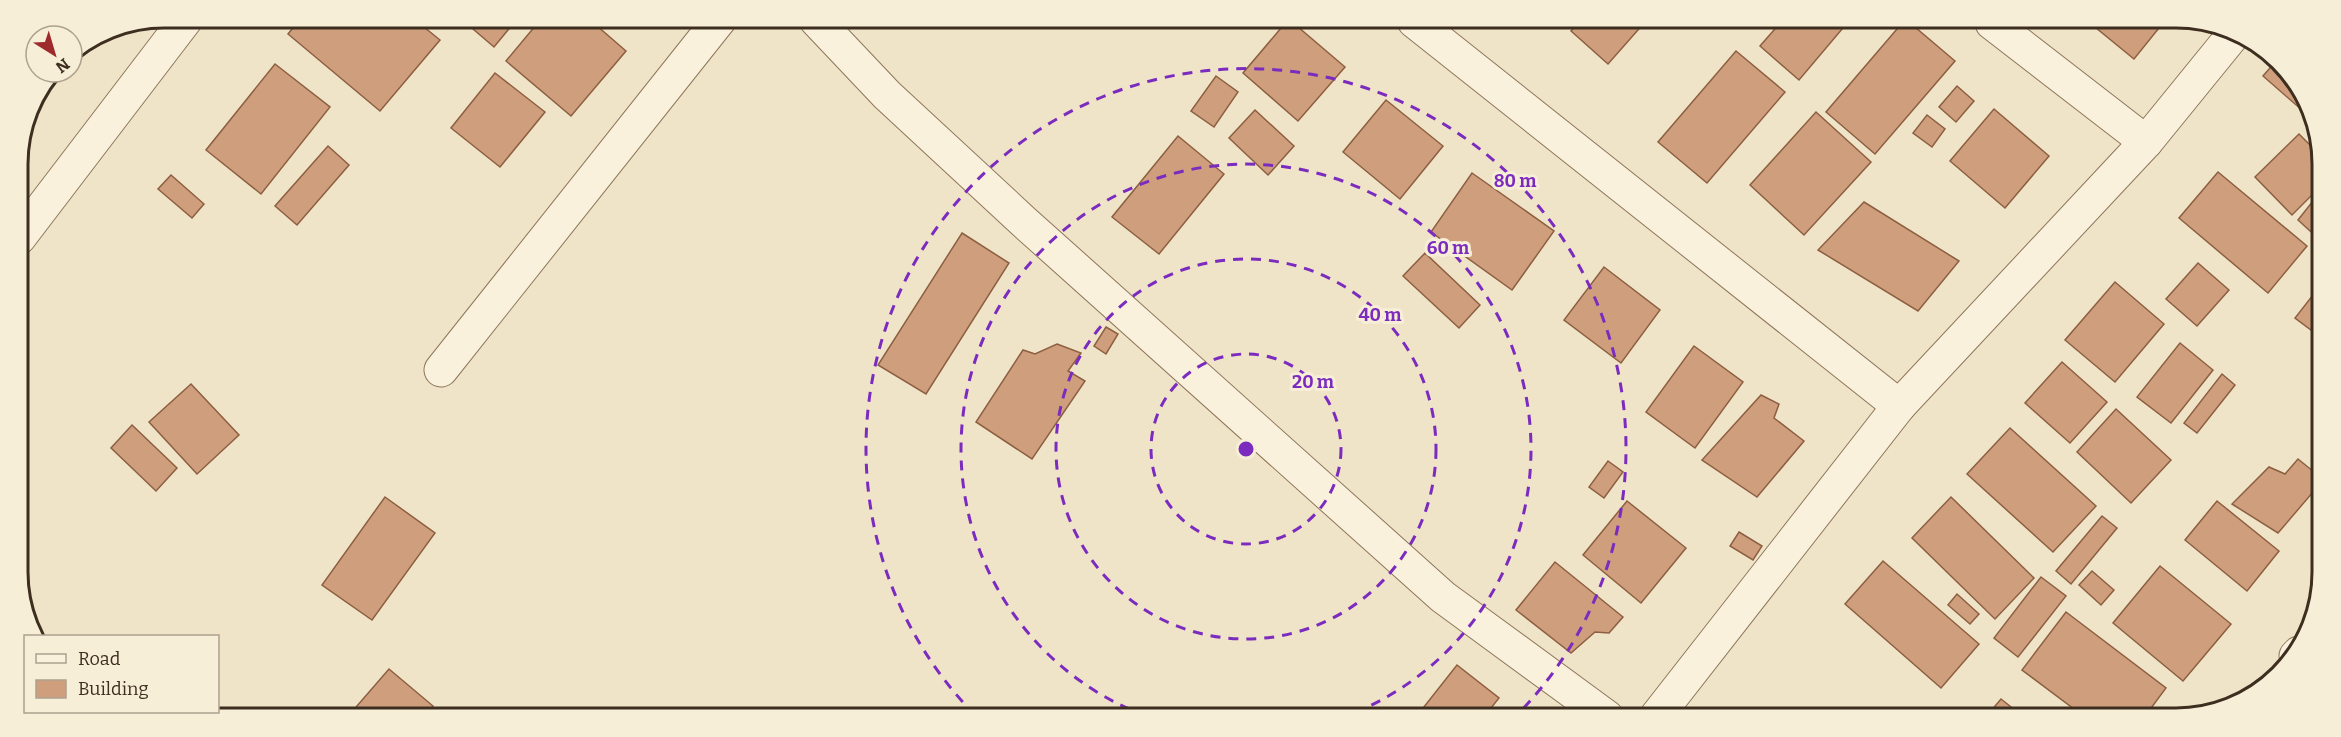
<svg xmlns="http://www.w3.org/2000/svg" width="2341" height="737" font-family="Bitter,serif">
<style>
.building{fill:#cf9f7d;stroke:#8d5f41;stroke-width:1.5}
.lines{fill:none;stroke-linecap:round;stroke-linejoin:round}
.minor-casing{stroke:#8d765c;stroke-width:35}
.minor{stroke:#faf1dc;stroke-width:33}
.ring{fill:none;stroke:#7b2cbf;stroke-width:3;stroke-dasharray:10 8}
.rim{fill:none;stroke:#3d2e20;stroke-width:3}
.centre{fill:#7b2cbf;stroke:#f7eed8;stroke-width:3}
.ring-label{font-size:18px;text-anchor:middle;font-weight:bold;fill:#7b2cbf;stroke:#f7eed8;stroke-width:6;stroke-linejoin:round;paint-order:stroke}
</style>
<rect width="100%" height="100%" fill="#f0e4c8"/>
<!-- building -->
<g class="building">
<path d="M301 18 414 19 440 40 380 111 288 34Z"/>
<path d="M470 19H517L494 47 466 23Z"/>
<path d="M541 19H589L626 51 571 116 506 61Z"/>
<path d="M1071 20H1088L1081 28Z"/>
<path d="M1287 21H1291L1345 67 1298 121 1243 73Z"/>
<path d="M1579 22H1645L1608 64 1571 31Z"/>
<path d="M1781 22H1848L1799 80 1760 46Z"/>
<path d="M1903 22H1909L1955 61 1875 154 1826 112Z"/>
<path d="M2090 23H2163L2134 59Z"/>
<path d="M1736 51 1785 92 1707 183 1658 142Z"/>
<path d="M2276 61 2286 68 2311 118 2263 76Z"/>
<path d="M275 64 330 107 261 194 206 150Z"/>
<path d="M495 73 545 112 500 167 451 128Z"/>
<path d="M1216 76 1238 92 1214 127 1191 111Z"/>
<path d="M1957 86 1974 101 1956 122 1939 107Z"/>
<path d="M1386 100 1443 146 1400 199 1343 152Z"/>
<path d="M1994 109 2049 156 2005 208 1950 161Z"/>
<path d="M1255 110 1294 146 1268 175 1229 138Z"/>
<path d="M1816 112 1871 162 1804 235 1750 185Z"/>
<path d="M1927 115 1945 129 1932 147 1913 133Z"/>
<path d="M2299 134 2320 155V187L2292 215 2255 177Z"/>
<path d="M1178 136 1224 174 1159 254 1112 217Z"/>
<path d="M328 146 349 165 297 225 275 206Z"/>
<path d="M2218 172 2307 246 2268 293 2179 218Z"/>
<path d="M1472 173 1554 231 1512 290 1431 232Z"/>
<path d="M171 175 204 204 192 218 158 189Z"/>
<path d="M2320 196V240L2298 220 2313 201Z"/>
<path d="M1864 202 1959 261 1918 311 1818 250Z"/>
<path d="M962 233 1009 263 926 394 878 365Z"/>
<path d="M1425 253 1480 305 1459 328 1403 276Z"/>
<path d="M2198 263 2229 290 2197 326 2166 299Z"/>
<path d="M1604 267 1660 310 1621 363 1564 320Z"/>
<path d="M2115 282 2164 324 2115 382 2065 340Z"/>
<path d="M2320 286 2319 336 2295 318Z"/>
<path d="M1106 327 1118 334 1106 354 1094 346Z"/>
<path d="M2180 343 2213 370 2171 423 2137 397Z"/>
<path d="M1057 344 1081 353 1068 371 1085 381 1032 459 976 422 1023 350 1035 354Z"/>
<path d="M1694 346 1743 382 1695 448 1646 412Z"/>
<path d="M2062 362 2107 402 2070 443 2025 403Z"/>
<path d="M2222 374 2235 385 2197 433 2184 423Z"/>
<path d="M191 384 239 435 197 474 149 422Z"/>
<path d="M1761 395 1779 404 1774 418 1804 441 1757 497 1702 460Z"/>
<path d="M2116 409 2171 460 2131 503 2077 452Z"/>
<path d="M132 425 177 468 156 491 111 448Z"/>
<path d="M2010 428 2096 506 2053 552 1967 474Z"/>
<path d="M2298 459 2319 476V485L2278 533 2232 504 2269 467 2285 474Z"/>
<path d="M1608 461 1623 472 1604 498 1589 487Z"/>
<path d="M385 497 435 533 372 620 322 585Z"/>
<path d="M1951 497 2034 578 1995 619 1912 538Z"/>
<path d="M1627 501 1686 548 1641 603 1583 555Z"/>
<path d="M2217 501 2279 551 2247 591 2185 540Z"/>
<path d="M2102 516 2117 528 2071 584 2056 571Z"/>
<path d="M1739 532 1762 546 1753 560 1730 546Z"/>
<path d="M1883 561 1979 644 1941 688 1845 604Z"/>
<path d="M1555 562 1623 617 1609 633 1595 632 1571 653 1516 610Z"/>
<path d="M2160 566 2231 624 2183 681 2113 623Z"/>
<path d="M2092 571 2114 590 2101 605 2079 585Z"/>
<path d="M2041 577 2066 596 2018 657 1994 638Z"/>
<path d="M1957 594 1979 614 1970 624 1948 605Z"/>
<path d="M2066 612 2166 688 2143 719 2086 718 2022 670Z"/>
<path d="M1457 665 1499 698 1484 717H1416Z"/>
<path d="M389 669 433 706 426 715 350 714Z"/>
<path d="M2001 699 2025 718H1985Z"/>
</g>
<g class="lines">
<defs>
<g id="minor">
<path d="M816 20 887 95 1023 221 1443 597 1607 717"/>
<path d="M1414 21 1899 406"/>
<path d="M1992 23 2146 142"/>
<path d="M19 238 187 18"/>
<path d="M441 370 720 19"/>
<path d="M2296 656 2299 653"/>
<path d="M1656 717 1899 406 2146 142 2233 35"/>
</g>
</defs>
<!-- minor casing -->
<use href="#minor" class="minor-casing"/>
<!-- minor -->
<use href="#minor" class="minor"/>
</g>
<!-- distance rings -->
<g class="ring">
<circle cx="1246" cy="449" r="95"/>
<circle cx="1246" cy="449" r="190"/>
<path d="M1146 716A285 285 0 1 1 1346 716"/>
<path d="M975 715A380 380 0 1 1 1517 715"/>
</g>
<!-- crop -->
<path d="M0 0H2341V737H0ZM164 28H2176A136 136 0 0 1 2312 164V572A136 136 0 0 1 2176 708H164A136 136 0 0 1 28 572V164A136 136 0 0 1 164 28Z" fill="#f7eed8" fill-rule="evenodd"/>
<path class="rim" d="M164 28H2176A136 136 0 0 1 2312 164V572A136 136 0 0 1 2176 708H164A136 136 0 0 1 28 572V164A136 136 0 0 1 164 28Z"/>
<circle cx="1246" cy="449" r="9" class="centre"/>
<g class="ring-label">
<text x="1515" y="187">80 m</text>
<text x="1448" y="254">60 m</text>
<text x="1380" y="321">40 m</text>
<text x="1313" y="388">20 m</text>
</g>
<!-- legend -->
<rect x="24" y="635" width="195" height="78" fill="#f7eed8" stroke="#ada18e" stroke-width="1.5"/>
<rect x="36" y="654" width="30" height="9" fill="#faf1dc" stroke="#ada18e" stroke-width="1.5"/>
<text x="78" y="665" font-size="18" fill="#3d2e20">Road</text>
<rect x="36" y="680" width="30" height="18" fill="#cf9f7d" stroke="#ada18e" stroke-width="1.5"/>
<text x="78" y="695" font-size="18" fill="#3d2e20">Building</text>
<!-- north arrow -->
<g transform="translate(54 54) rotate(143)"><circle r="28" fill="#f7eed8" stroke="#ada18e" stroke-width="1.5"/>
<path d="M0-4.5L10 22L0 15L-10 22Z" fill="#9e2a2b"/>
<text y="-9" font-size="16" font-weight="bold" text-anchor="middle" fill="#3d2e20">N</text>
</g>
</svg>
